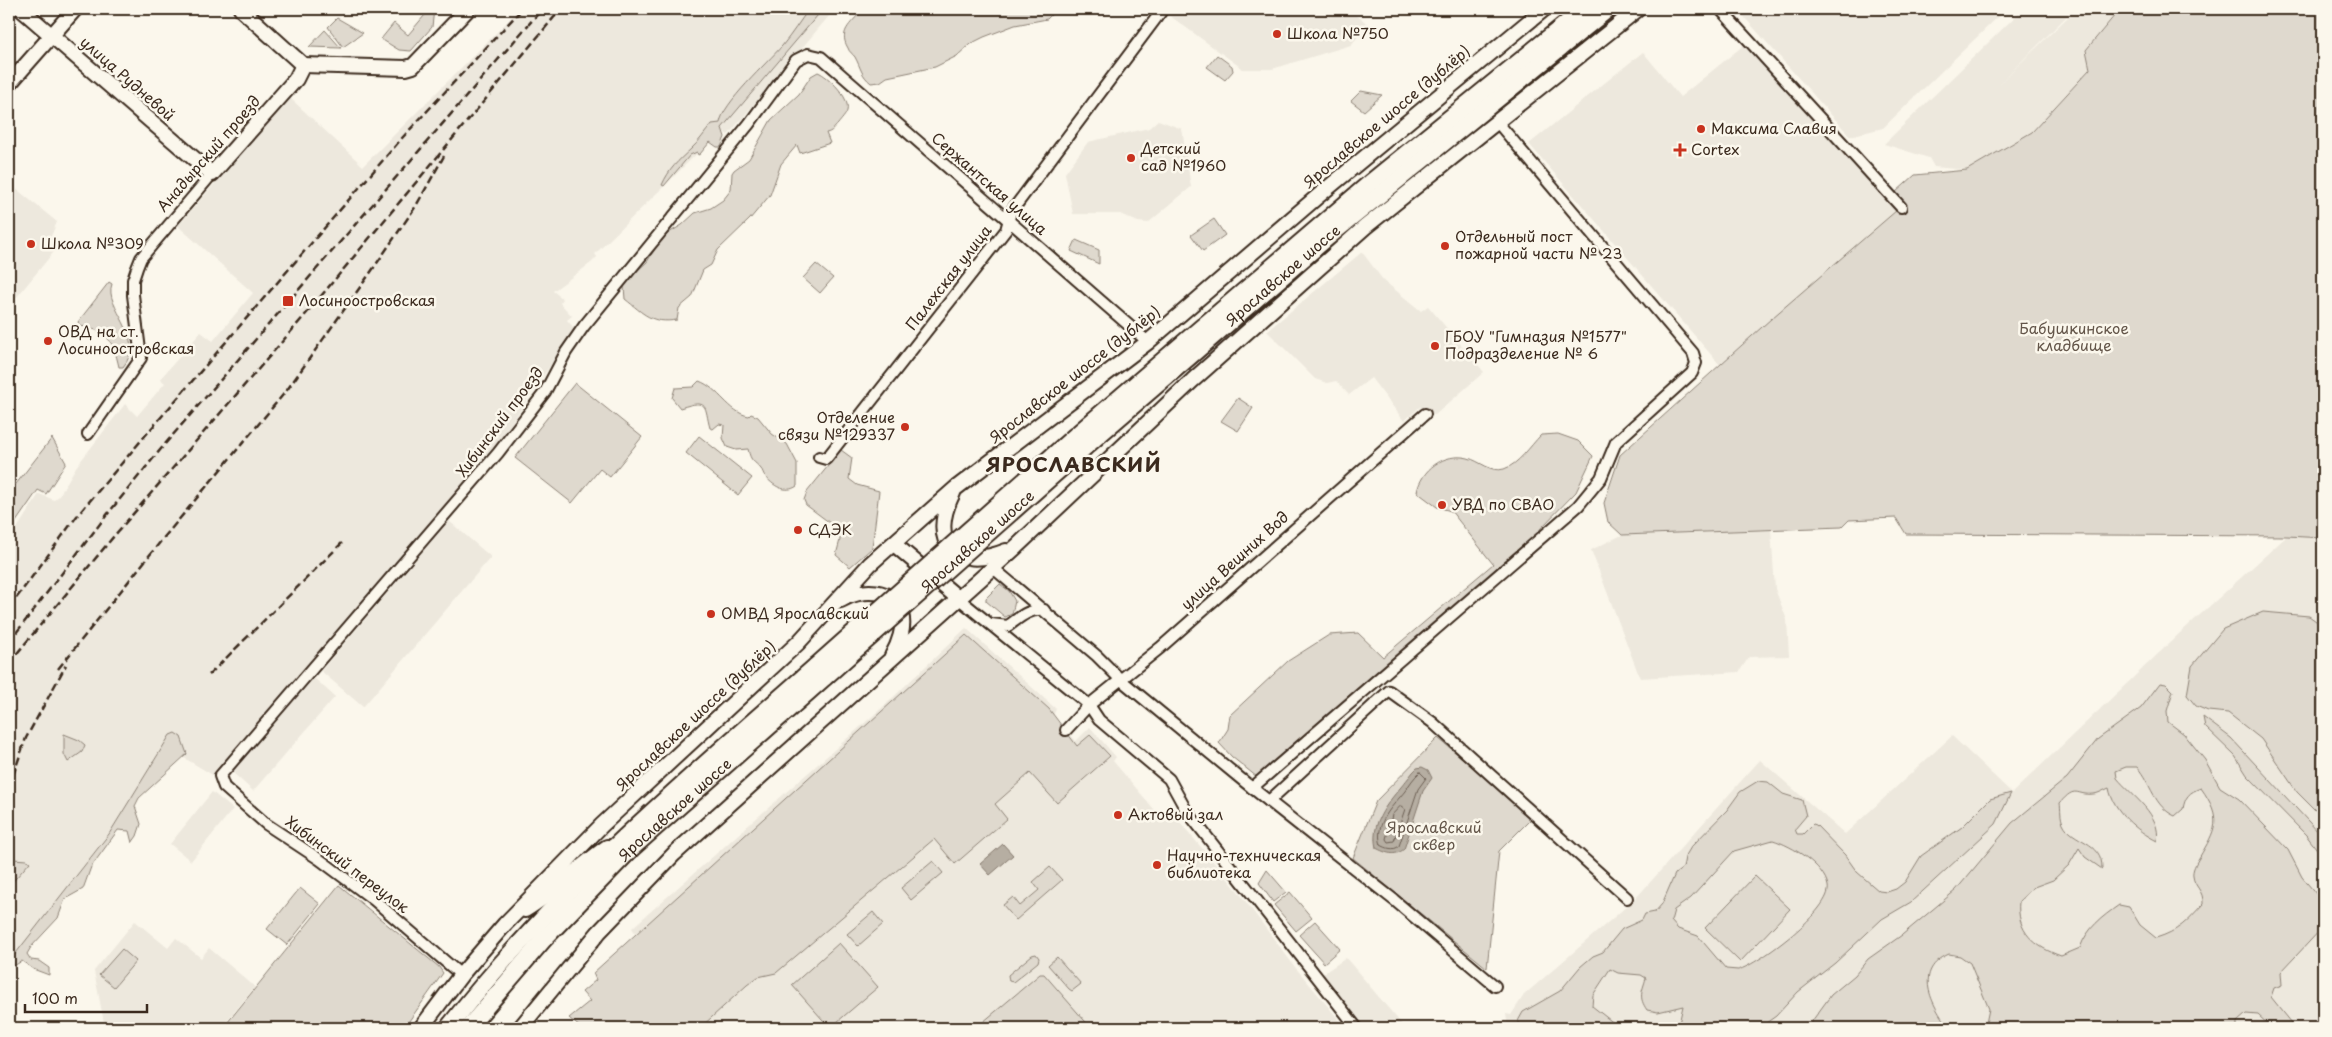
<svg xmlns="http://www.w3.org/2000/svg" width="2332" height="1037" font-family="'Playpen Sans',sans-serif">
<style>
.built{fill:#ede8dd}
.green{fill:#dfd9ce;stroke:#8d8276;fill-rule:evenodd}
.water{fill:#b6aea2;stroke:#85796d}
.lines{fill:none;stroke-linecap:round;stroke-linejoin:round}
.shore{stroke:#6c5f53;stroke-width:1}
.street-casing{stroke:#3b2a1e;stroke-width:14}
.secondary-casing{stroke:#3b2a1e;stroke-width:18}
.primary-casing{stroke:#3b2a1e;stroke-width:20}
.street{stroke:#fbf7ec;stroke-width:10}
.secondary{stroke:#fbf7ec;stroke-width:14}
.primary{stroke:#fbf7ec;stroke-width:16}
.rail{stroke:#3b2a1e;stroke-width:2.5;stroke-dasharray:8 4;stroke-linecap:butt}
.primary-bridge-casing{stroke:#3b2a1e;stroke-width:20;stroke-linecap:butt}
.primary-bridge{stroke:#fbf7ec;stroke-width:16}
.poi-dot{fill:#c8321e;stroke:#fbf7ec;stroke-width:2}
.labels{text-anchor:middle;stroke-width:5;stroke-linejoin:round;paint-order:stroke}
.poi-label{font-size:15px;fill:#3b2a1e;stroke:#fbf7ec;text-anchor:start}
.street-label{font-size:15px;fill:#3b2a1e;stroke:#fbf7ec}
.park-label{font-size:15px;fill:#64564a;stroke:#fbf7ec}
.district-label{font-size:20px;font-weight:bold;letter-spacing:1px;fill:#3b2a1e;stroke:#fbf7ec}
</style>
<rect width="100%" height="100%" fill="#fbf7ec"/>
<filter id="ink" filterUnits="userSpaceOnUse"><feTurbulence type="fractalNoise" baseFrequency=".02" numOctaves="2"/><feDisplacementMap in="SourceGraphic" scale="10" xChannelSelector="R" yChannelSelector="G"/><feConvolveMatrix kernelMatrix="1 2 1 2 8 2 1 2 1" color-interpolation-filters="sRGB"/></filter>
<g filter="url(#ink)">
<!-- built -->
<g class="built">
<path d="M520 9H835L728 135 721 130 595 254 597 257 591 263 553 291 563 299 560 303 572 316 567 320 575 329 500 440 216 777 171 750 9 967V541L39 494 54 500 59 496 76 467 125 404 137 416 165 383 160 379 201 332 213 341 253 293 178 226 289 97 363 166Z"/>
<path d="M1169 9H1348L1368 24 1351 45 1272 69H1243L1166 13Z"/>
<path d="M1737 9H2006L1883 128 1850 136Z"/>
<path d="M2023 9H2074L1998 85 2076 9H2112L2116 13 2086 50 2090 69 2032 132 1967 170 1934 167 1929 158 1884 144Z"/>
<path d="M1744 45 1897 211 1720 365 1529 144 1643 52 1680 97Z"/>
<path d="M1158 120 1182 129 1191 187 1148 223 1138 222 1120 214H1073L1065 173 1088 142 1149 128Z"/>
<path d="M9 183 57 222 49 241 57 248 16 298 9 292Z"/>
<path d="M1362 252 1383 280 1421 311 1428 306 1484 372 1435 415 1420 407 1404 421 1371 378 1349 395 1336 381 1327 383 1315 379 1267 331Z"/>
<path d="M449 521 491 557 363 707 321 671Z"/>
<path d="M1771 529 1775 589 1787 620 1789 656 1749 657 1739 672 1640 678 1591 550 1622 535Z"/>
<path d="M2287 536 2323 538V1028H1508L1506 1014 1511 1015 1524 995 1635 899 1760 760 1845 834 1952 736 2012 793 2180 633Z"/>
<path d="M966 628 1056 709 1053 716 1076 741 1090 727 1116 757 1113 761 1165 822 1174 815 1237 890 1295 967 1346 1028H581L569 1018 590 1001 582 992 596 980 593 973 636 934 632 928 885 705Z"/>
<path d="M314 678 335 697 253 791 232 772Z"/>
<path d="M212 792 233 809 191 861 170 844Z"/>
<path d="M135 921 168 948 176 938 201 958 209 948 255 987 221 1028H105L94 971Z"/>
<path d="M1346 958 1405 1028H1363L1321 975Z"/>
</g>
<!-- green -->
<g class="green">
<path d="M430 9H434L432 27 411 51 399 50 381 39 394 23 408 35Z"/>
<path d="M809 9H823L722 128 725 137 721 147H717L710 142 700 154 698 155 697 152 690 155 664 186 662 185C669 169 678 161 691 149 699 142 705 132 712 124L720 123C722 104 768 62 782 46 792 34 800 21 809 9Z"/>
<path d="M863 9H1057L1047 19 1015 25 984 37 970 44 957 56 935 67 887 77 880 82 871 83C861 75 861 68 855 57 853 54 849 52 848 48 837 30 854 22 863 9Z"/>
<path d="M2120 9H2323V538L2287 536 1906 534 1896 518 1849 520 1842 527 1622 535 1608 522 1604 503 1620 455 1772 318 1904 204 1896 192 1915 175 1967 170 2032 132 2090 69 2086 50Z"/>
<path d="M337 18 363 33 343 47 328 27Z"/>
<path d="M325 30 341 48 309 47Z"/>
<path d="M1217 55 1232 66 1233 71 1225 80 1207 67Z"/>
<path d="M818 72C828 76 851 98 847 111 846 115 841 120 838 124 834 128 832 132 826 133L830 143 800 153 797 145 781 164 770 195 750 219 718 250 711 265 703 270 692 297 679 308 677 320C651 324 644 314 625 299L624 287 627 280 647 262 662 237 682 225 695 213 711 208 723 200 731 190 732 173 734 170 749 159 771 120 799 94 811 76Z"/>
<path d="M1361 91 1382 95 1364 111 1351 101Z"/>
<path d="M1214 219 1225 235 1203 251 1191 235Z"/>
<path d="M1076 240 1099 250V264L1071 251Z"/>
<path d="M816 264 833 278 820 293 803 278Z"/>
<path d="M109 282 112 284C103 307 148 337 123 367H119C113 340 107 330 80 326L78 322Z"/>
<path d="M699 381C719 388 729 413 749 416L751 414 758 417 772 434 787 444 797 463V486C786 494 773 486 765 476 763 474 763 471 761 469 754 460 751 463 748 449L736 450 727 447 723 438 724 425 719 424 713 429 710 428C704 407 710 398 680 408L672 398 675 388 693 387Z"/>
<path d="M575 383 642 437 610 477 600 469 572 503 515 458Z"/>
<path d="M1238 398 1253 408 1238 431 1221 421Z"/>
<path d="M1558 434 1578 441 1593 456 1576 492 1541 528 1526 548 1257 777 1232 757 1219 743 1228 729 1230 715 1288 661 1329 635 1358 633 1383 657 1493 564 1451 511 1437 507 1417 492C1421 470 1444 452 1468 458 1480 461 1491 473 1504 469 1519 464 1530 446 1541 435Z"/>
<path d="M699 436 752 478 738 495 686 453Z"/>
<path d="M52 438 66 463 46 494 38 490 9 532V493Z"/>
<path d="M841 450 852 458 849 479 857 485 879 491 872 548 850 567 836 555 840 540 838 529 806 505 804 500 807 492Z"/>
<path d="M1000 584 1009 591 1015 601 1012 614 1005 617 986 601V598Z"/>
<path d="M2263 612 2309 616 2323 626V818L2297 792 2261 739 2228 713 2208 711 2196 706 2187 695 2192 666 2223 629Z"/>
<path d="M966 635 1049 709 1077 746 1090 735 1110 756 1057 803 1030 773 995 804 1007 819 955 864 934 839 776 973 758 977 747 985 700 1028H581L569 1018 590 1001 582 992 596 980 593 973Z"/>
<path d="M2160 683 2166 684 2173 691 2167 711 2168 722 2184 734 2205 760 2220 787 2239 799 2288 850 2302 877 2323 902V927L2281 972 2282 985 2274 988 2271 997 2296 1028H2272L2258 1015 2246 1014 2237 1022V1028H1985L1989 1009 1970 963 1960 956 1949 954C1913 970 1931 1004 1949 1028H1807L1831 995 1855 975 1868 959 1902 935 1956 890 2012 823 2067 778 2098 739 2141 708ZM2126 767H2137C2151 783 2154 807 2175 816L2183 809C2185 797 2189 792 2201 788 2223 819 2216 829 2199 858 2196 863 2192 870 2193 876 2194 887 2204 890 2203 904 2187 921 2179 931 2156 938L2140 925 2129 907 2119 905C2102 917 2087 928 2080 948L2061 956C2035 947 2016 932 2019 901L2034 887 2053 880 2069 865 2079 848 2085 857 2102 869C2103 840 2072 843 2063 823 2060 817 2061 809 2060 803 2076 784 2076 796 2093 794 2098 794 2104 790 2109 788 2113 811 2137 831 2157 841 2162 815 2132 796 2117 778L2116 771Z"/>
<path d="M2203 717 2231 738 2321 835 2323 838V857L2306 835 2247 775 2235 756 2205 727Z"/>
<path d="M175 733 181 737 187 754 139 798 135 806 141 824 137 836 132 843 129 831 118 830 91 867 83 889 65 899 58 918 31 947 27 954 31 960 39 961 49 968V975L33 969 22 961 12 967 9 981V962L109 834 170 735Z"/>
<path d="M64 734 79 740 85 745 82 752 68 762 64 754Z"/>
<path d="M1438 738 1533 817 1499 851 1487 968 1353 858 1376 801Z"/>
<path d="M1758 781 1768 782 1783 794 1802 800 1806 816 1795 829 1797 834H1803L1813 824 1816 825 1845 855 1857 872 1879 891 1887 892 1896 889 1905 882 1921 856 1962 827 1990 799 2011 793 1996 824 1911 902 1882 919 1835 963 1798 992 1776 1016 1759 1028H1678L1683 1006 1658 1012 1647 1010C1638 997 1642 992 1646 978L1641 975 1618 973 1610 969 1593 995 1592 1006 1620 1028H1518V1021L1523 1012 1560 991 1580 967 1593 956 1603 952 1622 929 1642 920 1645 914 1655 912 1662 904 1675 874 1683 868 1685 857 1691 847 1727 810 1740 792ZM1773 840C1792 846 1824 865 1828 886 1833 909 1759 964 1738 970 1734 970 1730 969 1726 969L1698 936 1678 929 1671 921 1674 910 1691 898 1734 851Z"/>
<path d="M13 859 27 860 30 862 9 886V869Z"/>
<path d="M933 861 943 873 911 900 901 888Z"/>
<path d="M1050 867 1062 880 1016 920 1003 905 1013 897 1020 906 1039 890 1033 882Z"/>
<path d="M1267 870 1286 892 1273 902 1259 883Z"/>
<path d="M1755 876 1790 909 1740 962 1705 928Z"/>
<path d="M339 885 439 967 443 973 404 1028H223Z"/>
<path d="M300 888 320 904 287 945 267 929Z"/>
<path d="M1290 892 1312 918 1296 931 1274 905Z"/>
<path d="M873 912 883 924 858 946 847 934Z"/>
<path d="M1315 921 1340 949 1324 963 1299 935Z"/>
<path d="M839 943 878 987 830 1028 792 985Z"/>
<path d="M122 949 136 961 114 987 99 975Z"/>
<path d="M1036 954 1039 958 1038 962 1013 982 1009 981 1008 975 1032 955Z"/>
<path d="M1057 957 1081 984 1072 991 1069 989 1048 965Z"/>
<path d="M1040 974H1044L1091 1028H976Z"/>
</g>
<!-- water -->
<g class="water">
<path d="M1422 767 1428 770 1432 778 1423 791 1404 849C1395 857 1386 853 1376 848 1369 817 1396 795 1413 772L1417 768Z"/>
<path d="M1003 844 1013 855 990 875 980 864Z"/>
</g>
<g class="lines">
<!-- shore -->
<g class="shore">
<path d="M1420 772 1426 778 1418 789 1399 846C1394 851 1386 848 1381 845 1374 823 1393 806 1405 791 1409 785 1414 777 1420 772Z"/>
<path d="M1401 806 1405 809 1394 841 1388 842 1386 839 1392 815Z"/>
</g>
<defs>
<g id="street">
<path d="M1720 9 1901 207"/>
<path d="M88 434 141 358 133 295V280L137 268 141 258 212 174"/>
<path d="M819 457 826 459 1006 230 1011 212 1163 9"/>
<path d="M992 567 1097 656 1121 680 1246 783 1394 900 1495 986"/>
<path d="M958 598 1089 705 1099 720 1169 779 1186 810 1357 1028"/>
<path d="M991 624 1008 626C1019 618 1029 608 1044 610"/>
<path d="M1066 730 1089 705 1160 648 1425 414"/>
<path d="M1252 788 1578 506 1601 478 1616 442 1692 373 1696 363 1693 353 1498 123"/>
<path d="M1269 801 1389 691 1432 722 1627 898"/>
<path d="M461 975 374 900 319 859 266 824 224 787 220 776 498 453 545 392 566 352 584 326 749 124 796 60 808 54 821 57 1148 342"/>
</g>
<g id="secondary">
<path d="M21 9 212 174 296 79 303 65"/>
<path d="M241 9 303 65"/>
<path d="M303 65 406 68 413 66 468 9"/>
<path d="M9 84 75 9"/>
<path d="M953 493C928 541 954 572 1006 551"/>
<path d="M894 544 958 598"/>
<path d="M841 600C860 588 895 587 901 614 905 627 899 644 892 656"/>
<path d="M525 910C555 892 578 867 607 847"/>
<path d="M421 1028 461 975 505 924 602 825 798 643 870 564 956 488 1148 342 1317 197 1544 9"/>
<path d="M520 1028 599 932 674 854 1016 547 1193 380 1365 227 1638 9"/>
</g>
<g id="primary">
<path d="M1075 436 1370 183 1584 9"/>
<path id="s1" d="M1085 447 1328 237 1608 9"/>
<path d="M448 1028C554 891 687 780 816 666"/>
<path id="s2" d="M468 1028 544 939 632 848 825 677"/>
</g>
</defs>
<!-- street casing -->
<use href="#street" class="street-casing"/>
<!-- secondary casing -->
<use href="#secondary" class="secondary-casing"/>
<!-- primary casing -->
<use href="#primary" class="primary-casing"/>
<!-- street -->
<use href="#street" class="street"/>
<!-- secondary -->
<use href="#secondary" class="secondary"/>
<!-- primary -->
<use href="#primary" class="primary"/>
<!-- rail -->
<g class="rail">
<path d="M9 608 77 516 150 430 403 137 522 9"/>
<path d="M9 642 106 516 165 444 542 9"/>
<path d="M9 663 114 536 306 314 561 9"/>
<path d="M58 669 161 541 287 390 373 269 416 206 444 156"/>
<path d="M209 675 342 543"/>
<path d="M9 787 26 738 66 665"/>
</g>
<defs>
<g id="primary-bridge">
<path d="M816 666 1075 436"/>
<path id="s3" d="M825 677 1085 447"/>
</g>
</defs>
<!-- primary-bridge casing -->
<use href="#primary-bridge" class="primary-bridge-casing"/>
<!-- primary-bridge -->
<use href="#primary-bridge" class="primary-bridge"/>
</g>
</g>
<!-- markers -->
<g class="poi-dot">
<circle cx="1277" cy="34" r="5"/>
<circle cx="1701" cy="129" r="5"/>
<path d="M1677.5 142.5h5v5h5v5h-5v5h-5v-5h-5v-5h5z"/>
<circle cx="1131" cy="158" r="5"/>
<circle cx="31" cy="244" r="5"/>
<circle cx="1445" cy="246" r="5"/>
<rect x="282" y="295" width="12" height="12" rx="2.5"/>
<circle cx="48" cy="341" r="5"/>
<circle cx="1435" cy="346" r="5"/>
<circle cx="905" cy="427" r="5"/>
<circle cx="1442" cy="505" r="5"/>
<circle cx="798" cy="530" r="5"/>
<circle cx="711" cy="614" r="5"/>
<circle cx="1118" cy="815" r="5"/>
<circle cx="1157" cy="865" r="5"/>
</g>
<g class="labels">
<!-- poi labels -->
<g class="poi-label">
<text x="1287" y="39">Школа №750</text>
<text x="1711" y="134">Максима Славия</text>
<text x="1141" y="154">Детский<tspan x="1141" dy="17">сад №1960</tspan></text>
<text x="1691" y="155">Cortex</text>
<text x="1455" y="242">Отдельный пост<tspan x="1455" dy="17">пожарной части № 23</tspan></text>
<text x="41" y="249">Школа №309</text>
<text x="299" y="306">Лосиноостровская</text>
<text x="58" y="337">ОВД на ст.<tspan x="58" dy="17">Лосиноостровская</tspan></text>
<text x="1445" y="342">ГБОУ "Гимназия №1577"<tspan x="1445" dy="17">Подразделение № 6</tspan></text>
<text x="895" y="423" text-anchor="end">Отделение<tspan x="895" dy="17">связи №129337</tspan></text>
<text x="1452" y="510">УВД по СВАО</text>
<text x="808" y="535">СДЭК</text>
<text x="721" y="619">ОМВД Ярославский</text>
<text x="1128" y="820">Актовый зал</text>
<text x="1167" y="861">Научно-техническая<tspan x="1167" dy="17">библиотека</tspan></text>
</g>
<!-- street labels -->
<g class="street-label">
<text transform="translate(127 79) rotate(41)" y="5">улица Рудневой</text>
<text transform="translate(1387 117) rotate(-40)" y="5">Ярославское шоссе (дублёр)</text>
<text transform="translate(209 154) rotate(-49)" y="5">Анадырский проезд</text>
<text transform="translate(989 184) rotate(41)" y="5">Сержантская улица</text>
<text dy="5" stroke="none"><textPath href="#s1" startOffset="262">Ярославское шоссе</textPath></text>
<text transform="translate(949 278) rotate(-52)" y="5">Палехская улица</text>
<text transform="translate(1075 375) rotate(-38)" y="5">Ярославское шоссе (дублёр)</text>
<text transform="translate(500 422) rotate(-53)" y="5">Хибинский проезд</text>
<text dy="5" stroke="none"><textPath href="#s3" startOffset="204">Ярославское шоссе</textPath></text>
<text transform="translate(1235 561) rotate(-42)" y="5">улица Вешних Вод</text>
<text transform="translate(696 716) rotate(-43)" y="5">Ярославское шоссе (дублёр)</text>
<text dy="5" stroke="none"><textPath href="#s2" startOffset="301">Ярославское шоссе</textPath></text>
<text transform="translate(347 865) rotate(37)" y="5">Хибинский переулок</text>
</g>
<!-- park labels -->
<g class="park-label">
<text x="2074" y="334">Бабушкинское<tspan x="2074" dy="17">кладбище</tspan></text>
<text x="1434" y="833">Ярославский<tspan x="1434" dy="17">сквер</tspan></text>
</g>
<!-- district labels -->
<g class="district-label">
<text x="1074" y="472">ЯРОСЛАВСКИЙ</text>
</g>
</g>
<!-- margin -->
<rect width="2332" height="1037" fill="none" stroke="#fbf7ec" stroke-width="30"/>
<rect x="15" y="15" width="2302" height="1007" fill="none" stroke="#3b2a1e" stroke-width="2" filter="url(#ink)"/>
<!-- scale -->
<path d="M25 1004v8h122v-8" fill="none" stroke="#3b2a1e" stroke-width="2.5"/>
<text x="32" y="1004" font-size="15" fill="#3b2a1e" stroke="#fbf7ec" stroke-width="4" paint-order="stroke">100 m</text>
</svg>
